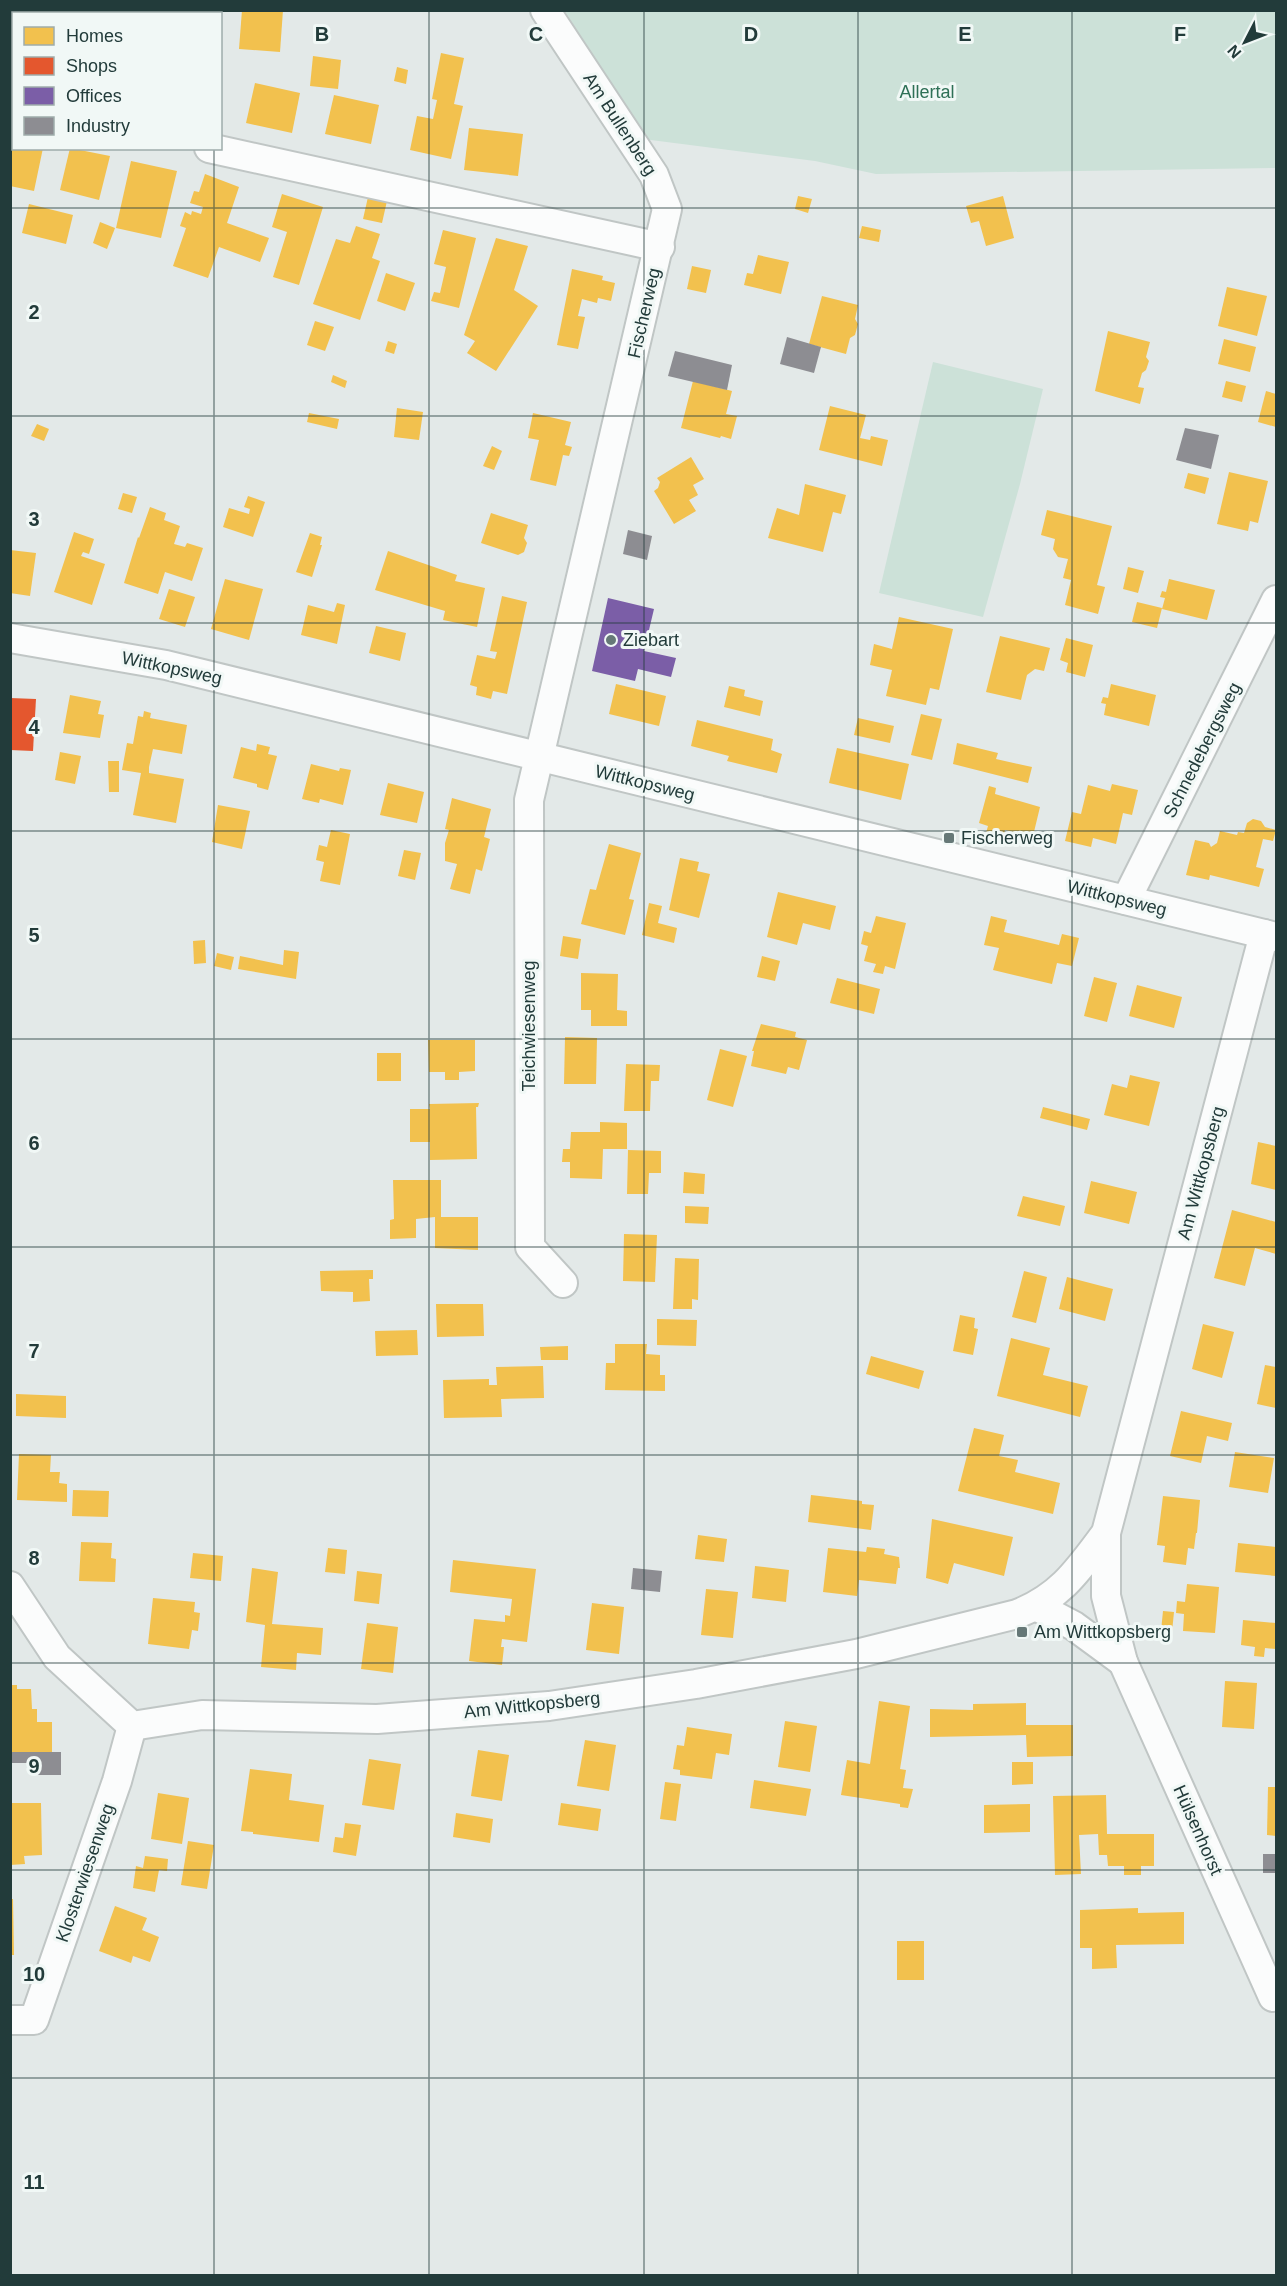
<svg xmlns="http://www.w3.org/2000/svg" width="1287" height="2286" font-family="Arial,sans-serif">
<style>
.green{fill:#cce1d8}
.homes{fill:#f2c14e}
.shops{fill:#e4572e}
.offices{fill:#7b5ea7}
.industry{fill:#8d8d92}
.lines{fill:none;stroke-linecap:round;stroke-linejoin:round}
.minor-casing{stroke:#c0c6c5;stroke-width:32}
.minor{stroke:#fbfcfc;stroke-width:28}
.grid{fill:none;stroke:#223b3a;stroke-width:1.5;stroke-opacity:0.55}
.poi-dot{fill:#667877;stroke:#f1f8f6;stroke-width:2}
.labels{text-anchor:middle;stroke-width:6;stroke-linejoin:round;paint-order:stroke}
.park-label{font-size:18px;fill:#2e7056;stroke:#f1f8f6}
.street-label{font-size:18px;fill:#223b3a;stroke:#f1f8f6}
.poi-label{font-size:18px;fill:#223b3a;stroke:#f1f8f6;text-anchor:start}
.grid-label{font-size:20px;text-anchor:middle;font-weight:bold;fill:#223b3a;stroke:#f1f8f6;stroke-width:6;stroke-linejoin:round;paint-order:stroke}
</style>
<rect width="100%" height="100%" fill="#e3e9e8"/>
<!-- green -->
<g class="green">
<path d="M565 11H1276V168L876 174 815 161 643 139Z"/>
<path d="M933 362 1043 389 1020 484 983 617 879 593Z"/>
</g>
<!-- homes -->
<g class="homes">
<path d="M38 10H84V14H42L38 13Z"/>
<path d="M242 10H283L280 52 239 49Z"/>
<path d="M10 38 14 39V75L10 74Z"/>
<path d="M441 53 464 58 454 104 463 106 451 159 410 150 417 116 433 119 437 100 432 99Z"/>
<path d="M313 56 341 60 338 89 310 86Z"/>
<path d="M397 67 408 70 406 84 394 81Z"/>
<path d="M255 83 300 93 292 133 246 123Z"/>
<path d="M334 95 379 105 371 144 325 134Z"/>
<path d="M469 128 523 134 518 176 464 170Z"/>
<path d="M10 141 14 142V148H43L34 191 10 186Z"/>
<path d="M70 148 110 156 99 200 60 190Z"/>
<path d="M131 161 177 171 161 238 116 228Z"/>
<path d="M205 174 239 187 227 223 269 238 260 262 219 247 208 278 173 266 186 228 180 226 185 212 191 215 192 211 201 214 203 207 190 203 194 191 199 192Z"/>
<path d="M282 194 323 207 299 285 273 277 287 232 272 227Z"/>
<path d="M798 196 812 199 808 213 795 209Z"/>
<path d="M1003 196 1014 238 986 246 979 221 971 223 966 206Z"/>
<path d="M368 197 387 201 382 223 363 219Z"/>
<path d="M29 204 73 215 66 244 22 233Z"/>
<path d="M100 222 115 228 107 249 93 243Z"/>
<path d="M356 226 380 234 372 258 380 261 360 320 313 304 336 239 350 243Z"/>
<path d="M862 226 881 230 879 242 859 238Z"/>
<path d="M443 230 476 238 459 308 431 301 434 292 440 293 446 267 434 264Z"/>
<path d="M496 238 528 246 514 290 538 306 496 371 467 353 475 341 464 335Z"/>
<path d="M758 255 789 262 781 294 744 285 747 273 753 274Z"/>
<path d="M692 266 711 270 706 293 687 289Z"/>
<path d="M572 269 603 276 602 280 615 283 611 301 598 298 597 303 582 299 578 316 585 317 578 349 557 345Z"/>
<path d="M386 273 415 283 405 311 377 301Z"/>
<path d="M1227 287 1267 296 1257 336 1218 326Z"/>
<path d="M822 296 858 305 855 319 858 324 855 335 850 338 846 354 809 344Z"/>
<path d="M315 321 334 327 325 351 307 345Z"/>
<path d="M1108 331 1150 342 1146 357 1149 361 1146 370 1142 373 1138 387 1144 388 1140 404 1095 391Z"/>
<path d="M1224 339 1256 347 1250 372 1218 364Z"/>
<path d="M388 341 397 344 394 354 385 351Z"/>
<path d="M333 375 347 381 345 388 331 382Z"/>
<path d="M693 381 732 391 726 414 737 416 731 439 721 436 720 438 681 428Z"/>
<path d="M1226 381 1246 386 1242 402 1222 397Z"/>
<path d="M1266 391 1276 394V427L1258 422Z"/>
<path d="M830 406 866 415 860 438 870 440 871 436 888 440 882 466 819 450Z"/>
<path d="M397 408 423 412 419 440 394 437Z"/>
<path d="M309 413 339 419 337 429 307 422Z"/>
<path d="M533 413 571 422 565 445 572 447 569 456 563 455 556 486 530 480 539 440 528 438Z"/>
<path d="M37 424 49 429 44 441 31 436Z"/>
<path d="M492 446 502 451 494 470 483 466Z"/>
<path d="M691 457 704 479 693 485 698 495 689 500 696 511 674 524 654 491 658 488 660 482 657 478Z"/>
<path d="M1229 472 1268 481 1258 523 1250 521 1248 531 1217 524Z"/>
<path d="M1188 473 1209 478 1205 494 1184 488Z"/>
<path d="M805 484 846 495 841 514 833 512 823 552 768 538 777 508 799 515Z"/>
<path d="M123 493 137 497 132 513 118 509Z"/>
<path d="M248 496 265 502 253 537 223 527 229 508 249 514 250 509 244 507Z"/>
<path d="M150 507 166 513 164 520 180 526 174 544 185 547 187 543 203 548 192 581 165 572 158 594 124 583 138 537 139 538Z"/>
<path d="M1047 510 1112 526 1097 585 1105 587 1098 614 1065 605 1071 580 1063 578 1068 559 1058 557 1053 549 1055 539 1041 535Z"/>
<path d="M491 513 528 525 524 538 527 543 524 552 518 555 481 543Z"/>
<path d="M74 532 94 539 89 554 83 552 81 556 105 564 92 605 54 592Z"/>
<path d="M310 533 322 537 320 545H322L312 577 296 572Z"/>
<path d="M10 550 36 553 30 596 10 593Z"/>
<path d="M388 551 457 575 455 581 485 588 477 627 443 620 445 611 375 590Z"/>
<path d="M1128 567 1144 571 1138 593 1123 589Z"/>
<path d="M225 579 263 589 249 640 211 629Z"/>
<path d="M1169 579 1215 590 1207 620 1162 609 1165 598 1160 597 1162 591 1166 592Z"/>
<path d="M169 589 195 597 185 627 159 619Z"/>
<path d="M502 596 527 602 507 694 493 691 491 699 476 695 477 687 470 685 477 655 495 659 497 652 490 651Z"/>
<path d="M1137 602 1162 608 1157 628 1132 622Z"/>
<path d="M337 603 345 605 337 644 301 635 308 605 334 612Z"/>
<path d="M899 617 953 629 939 690 930 688 926 705 886 696 892 670 870 665 874 644 892 649Z"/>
<path d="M376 626 406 633 400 661 369 653Z"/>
<path d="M1000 636 1050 648 1044 671 1035 669 1027 675 1021 700 986 692Z"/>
<path d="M1066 638 1093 645 1085 677 1066 672 1068 663 1060 660Z"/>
<path d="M616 684 666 696 659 726 609 714Z"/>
<path d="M1111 684 1156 695 1149 726 1104 715 1106 704 1101 703 1103 697 1108 698Z"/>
<path d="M729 686 745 690 744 696 763 701 760 716 724 707Z"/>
<path d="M70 695 101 701 98 714 104 715 100 738 63 733Z"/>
<path d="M144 711 151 713 150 718 187 725 182 754 153 749 149 767V773L184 779 176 823 133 815 141 773 122 770 127 743 133 744 138 716 143 717Z"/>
<path d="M921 714 942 719 932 760 911 755Z"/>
<path d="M858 718 894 726 890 743 854 735Z"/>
<path d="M697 720 773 739 771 750 782 754 777 773 727 761 729 756 691 746Z"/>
<path d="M957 743 998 753 996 759 1032 767 1028 783 953 764Z"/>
<path d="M257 744 270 747 268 754 277 756 268 790 257 787V784L233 778 241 747 256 751Z"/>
<path d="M837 748 909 764 901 800 829 783Z"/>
<path d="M60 752 81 756 75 784 55 780Z"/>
<path d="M108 761H119V792H109Z"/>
<path d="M311 764 339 771 340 768 351 770 343 805 320 799 319 803 302 799Z"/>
<path d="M388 783 424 792 417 823 380 815Z"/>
<path d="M1112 784 1138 790 1132 815 1123 813 1116 844 1093 838 1091 847 1065 841 1072 812 1081 814 1088 785 1110 791Z"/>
<path d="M989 786 996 788 995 794 1040 807 1033 836 1005 830 1003 837 986 833 988 826 979 823Z"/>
<path d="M452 798 491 809 484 837 490 839 482 871 476 869 470 894 450 889 457 864 445 861V843L449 830 445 829Z"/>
<path d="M218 805 250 811 242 849 212 842Z"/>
<path d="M1253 819 1261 821 1265 827 1276 830 1273 841 1263 839 1256 867 1264 869 1259 887 1210 875 1209 880 1186 875 1195 840 1209 843 1211 847 1217 843 1220 831 1237 835 1238 832 1244 833 1247 823Z"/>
<path d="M331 830 350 834 340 885 320 881 324 862 316 860 319 845 327 847Z"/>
<path d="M609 844 641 853 629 899 634 900 625 935 581 924 590 889 596 890Z"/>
<path d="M404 850 421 853 415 880 398 876Z"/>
<path d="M680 858 699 862 697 871 710 874 699 918 669 910Z"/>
<path d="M778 892 836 906 830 930 803 923 797 945 767 937Z"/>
<path d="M649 903 662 906 658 923 677 928 674 943 642 935Z"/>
<path d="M876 916 906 923 895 969 885 966 883 974 873 972 876 964 864 961 868 946 861 944 864 931 871 933Z"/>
<path d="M991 916 1007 920 1004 932 1059 945 1062 934 1079 938 1072 966 1057 963 1052 984 993 970 999 948 984 945Z"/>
<path d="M563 936 581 939 578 959 560 956Z"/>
<path d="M205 940 206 963 194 964 193 941Z"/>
<path d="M284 950 299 952 296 979 238 969 240 956 283 965Z"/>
<path d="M217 953 234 957 231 970 214 966Z"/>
<path d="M762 956 780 961 775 981 757 977Z"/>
<path d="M581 973 618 974 617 1010 627 1011V1026H591V1010H581Z"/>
<path d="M1094 977 1117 983 1107 1022 1084 1016Z"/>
<path d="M837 978 880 989 874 1014 830 1003Z"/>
<path d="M1137 985 1182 997 1174 1028 1129 1016Z"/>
<path d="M761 1024 796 1032 795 1037 807 1040 799 1070 788 1067 786 1074 751 1066 754 1051H752Z"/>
<path d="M565 1037 597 1038 596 1084H564Z"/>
<path d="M428 1040H475V1071L459 1072V1080H445V1072H429Z"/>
<path d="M720 1049 747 1056 733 1107 707 1100Z"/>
<rect x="377" y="1053" width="24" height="28"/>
<path d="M626 1064 660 1065 659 1081H651L650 1111H624Z"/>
<path d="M1130 1075 1160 1082 1149 1126 1104 1115 1112 1084 1127 1088Z"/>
<path d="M479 1103 478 1107H476L477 1159 430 1160V1142H410V1109H430L429 1104Z"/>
<path d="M1043 1107 1090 1119 1087 1130 1040 1118Z"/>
<path d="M600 1122 627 1123V1149H603L602 1179 570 1178V1162H562L563 1149H570L571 1132H600Z"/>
<path d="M1258 1142 1276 1146V1190L1251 1184Z"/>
<path d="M628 1150 661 1151V1173H649L648 1194H627Z"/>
<path d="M684 1172 705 1174 704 1194 683 1193Z"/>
<path d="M393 1180H441V1217H478V1250L435 1248V1217L416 1219V1238L390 1239V1220L394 1219Z"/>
<path d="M1091 1181 1137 1192 1129 1224 1084 1213Z"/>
<path d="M1023 1196 1065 1206 1060 1226 1017 1216Z"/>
<path d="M685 1206 709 1207 708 1224 685 1223Z"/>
<path d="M1232 1210 1276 1222V1254L1255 1248 1245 1286 1214 1278Z"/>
<path d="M624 1234 657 1235 655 1282 623 1281Z"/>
<path d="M675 1258 699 1259 698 1300 692 1299V1309H673Z"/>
<path d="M373 1270V1279H369L370 1301 353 1302V1292L321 1291 320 1271Z"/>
<path d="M1024 1271 1047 1277 1036 1323 1012 1317Z"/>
<path d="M1067 1277 1113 1289 1105 1321 1059 1309Z"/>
<path d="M436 1304H483L484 1336 437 1337Z"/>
<path d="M960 1315 975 1318 974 1328 978 1329 973 1355 953 1351Z"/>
<path d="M657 1319 697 1320 696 1346 657 1345Z"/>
<path d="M1203 1324 1234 1332 1222 1378 1192 1369Z"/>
<path d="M417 1330 418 1355 376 1356 375 1331Z"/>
<path d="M1011 1338 1050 1348 1043 1375 1088 1386 1080 1417 997 1396Z"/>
<path d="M615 1344H647L646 1354 660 1355V1375H665V1391L605 1390 606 1363H615Z"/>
<path d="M568 1346V1360H541L540 1347Z"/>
<path d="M871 1356 924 1371 919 1389 866 1374Z"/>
<path d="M1265 1365 1276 1367V1408L1257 1404Z"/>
<path d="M543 1366 544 1398 501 1399 502 1417 444 1418 443 1380 489 1379V1385H497L496 1367Z"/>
<path d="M16 1394 66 1396V1418L16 1416Z"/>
<path d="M1181 1411 1232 1423 1228 1441 1207 1436 1201 1463 1170 1456Z"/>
<path d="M974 1428 1004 1435 999 1456 1018 1460 1015 1472 1060 1483 1053 1514 958 1491Z"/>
<path d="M1235 1452 1274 1458 1268 1493 1229 1487Z"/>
<path d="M19 1454 51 1455 50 1472H60L59 1483 67 1484V1502L17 1500Z"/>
<path d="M73 1490 109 1491 108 1517 72 1516Z"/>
<path d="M811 1495 862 1501V1504L874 1505 871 1530 808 1522Z"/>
<path d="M1163 1496 1200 1500 1197 1533H1196L1194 1549 1188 1548 1186 1565 1163 1562 1165 1546 1157 1545Z"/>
<path d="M932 1519 1013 1537 1004 1576 954 1563 948 1584 926 1578Z"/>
<path d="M698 1535 727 1539 724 1562 695 1559Z"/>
<path d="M81 1542 112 1543 111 1558 116 1559 115 1582 79 1581Z"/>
<path d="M1238 1543 1276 1547V1576L1235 1572Z"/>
<path d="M867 1547 885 1549 884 1554 899 1557 900 1568H898L896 1584 859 1580 857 1596 823 1592 828 1548 866 1552Z"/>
<path d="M328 1548 347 1550 345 1574 325 1572Z"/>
<path d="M193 1553 223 1556 221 1581 190 1578Z"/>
<path d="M453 1560 536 1569 527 1642 502 1639 501 1647H504L502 1665 469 1661 474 1619 505 1622V1615L510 1616 512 1599 450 1592Z"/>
<path d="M755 1566 789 1570 786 1602 752 1598Z"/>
<path d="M252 1568 278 1572 272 1624 323 1628 321 1655 297 1653 296 1670 261 1667 265 1625 246 1622Z"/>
<path d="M357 1571 382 1574 379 1604 354 1601Z"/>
<path d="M1187 1584 1219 1587 1215 1633 1183 1631 1184 1614 1176 1613 1177 1601 1185 1602Z"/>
<path d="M706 1589 738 1592 733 1638 701 1635Z"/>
<path d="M153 1598 195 1602 194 1612 200 1613 198 1631 192 1630 189 1649 148 1644Z"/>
<path d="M592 1603 624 1607 619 1654 586 1650Z"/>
<path d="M1163 1611 1174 1612 1172 1632 1161 1631Z"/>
<path d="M1243 1620 1276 1623V1649L1265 1648 1264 1657 1254 1656 1255 1647 1241 1645Z"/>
<path d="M367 1623 398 1627 393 1673 361 1669Z"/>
<path d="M1225 1681 1257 1683 1254 1729 1222 1727Z"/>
<path d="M10 1685H17V1689H31L32 1709H37V1722H52V1752H10Z"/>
<path d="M879 1701 910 1706 900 1769 906 1770 903 1788 913 1789 908 1808 900 1807V1804L841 1795 847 1760 870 1764Z"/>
<path d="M1026 1703V1725H1073V1756L1027 1757 1026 1735 930 1737V1709L973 1710V1704Z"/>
<path d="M785 1721 817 1726 810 1772 778 1767Z"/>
<path d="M687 1727 732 1734 729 1755 716 1753 712 1779 680 1775V1770L673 1769 677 1745 684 1746Z"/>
<path d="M585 1740 616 1745 609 1791 577 1786Z"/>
<path d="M478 1750 509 1755 502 1801 471 1796Z"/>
<path d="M369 1759 401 1764 394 1810 362 1805Z"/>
<path d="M1012 1762H1033V1784L1012 1785Z"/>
<path d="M250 1769 292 1774 289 1800 324 1805 319 1842 253 1834V1832L241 1831Z"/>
<path d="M754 1780 811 1789 806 1816 750 1808Z"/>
<path d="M665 1782 681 1784 676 1821 660 1819Z"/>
<path d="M1268 1787H1276V1836L1267 1835Z"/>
<path d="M158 1793 189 1798 182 1844 151 1839Z"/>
<path d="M1106 1795 1107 1834H1154V1866H1141V1875H1124V1866H1108L1107 1855H1099L1098 1834 1079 1835 1081 1874 1055 1875 1053 1796Z"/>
<path d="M10 1803H41L42 1855 24 1856 25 1864 10 1865Z"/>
<path d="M561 1803 601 1809 598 1831 558 1825Z"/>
<path d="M1030 1804V1832L984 1833V1805Z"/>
<path d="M456 1813 493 1819 490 1843 453 1837Z"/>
<path d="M345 1823 361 1825 356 1856 333 1852 335 1837 343 1838Z"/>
<path d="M188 1841 214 1845 207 1889 181 1885Z"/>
<path d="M145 1856 168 1859 167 1871 159 1870 155 1892 133 1888 136 1866 143 1868Z"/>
<path d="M10 1899H13L14 1955H10Z"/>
<path d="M115 1906 147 1918 142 1930 159 1937 150 1962 133 1956 131 1963 99 1951Z"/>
<path d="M1138 1908V1913L1184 1912V1944L1116 1945 1117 1968 1092 1969V1948H1080V1910Z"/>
<rect x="897" y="1941" width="27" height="39"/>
</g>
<!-- shops -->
<path class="shops" d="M10 698 36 699 33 751 10 750Z"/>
<!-- offices -->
<path class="offices" d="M608 598 654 609 644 651 676 658 671 677 638 669 635 681 592 671Z"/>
<!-- industry -->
<g class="industry">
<path d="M787 337 821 347 814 373 780 364Z"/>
<path d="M675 351 732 365 727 390 668 376Z"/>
<path d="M1185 428 1219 435 1211 469 1176 460Z"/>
<path d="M628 530 652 536 647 560 623 554Z"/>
<path d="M633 1568 662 1571 660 1592 631 1589Z"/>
<path d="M10 1752H61V1775H35V1763H10Z"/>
<rect x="1263" y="1854" width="13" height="19"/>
</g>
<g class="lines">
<defs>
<g id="minor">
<path d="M545 10 654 175 667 209 529 800 530 1247 563 1283"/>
<path d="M10 105 14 106"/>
<path d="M209 148 660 247"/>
<path d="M10 638 166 665 1276 937"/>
<path d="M1126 900 1276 600"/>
<path d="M10 1586 57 1657 132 1726 202 1715 377 1719 549 1706 696 1684 856 1654 1017 1614C1061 1597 1079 1569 1106 1533L1264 934"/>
<path d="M1036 1606 1074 1626 1123 1662 1106 1596V1533"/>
<path d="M1123 1662 1273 1997"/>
<path d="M10 2020H34L117 1781 132 1726"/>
</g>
</defs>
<!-- minor casing -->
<use href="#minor" class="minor-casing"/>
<!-- minor -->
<use href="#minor" class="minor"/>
</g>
<!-- grid -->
<path class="grid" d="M214 10V14M429 10V2276M644 10V2276M858 10V2276M1072 10V2276M214 148V2276M10 208H1276M10 416H1276M10 623H1276M10 831H1276M10 1039H1276M10 1247H1276M10 1455H1276M10 1663H1276M10 1870H1276M10 2078H1276"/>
<!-- markers -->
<g class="poi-dot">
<circle cx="611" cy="640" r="6"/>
<rect x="943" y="832" width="12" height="12" rx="3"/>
<rect x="1016" y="1626" width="12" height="12" rx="3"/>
</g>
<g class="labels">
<!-- park labels -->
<g class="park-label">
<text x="927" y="98">Allertal</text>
</g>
<!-- street labels -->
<g class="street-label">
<text transform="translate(620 124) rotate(57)" y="6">Am Bullenberg</text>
<text transform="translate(644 313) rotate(-77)" y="6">Fischerweg</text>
<text transform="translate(172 668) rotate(12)" y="6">Wittkopsweg</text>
<text transform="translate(1202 750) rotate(-63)" y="6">Schnedebergsweg</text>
<text transform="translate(645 783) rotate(14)" y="6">Wittkopsweg</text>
<text transform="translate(1117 898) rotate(14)" y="6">Wittkopsweg</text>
<text transform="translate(529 1026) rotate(-90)" y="6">Teichwiesenweg</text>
<text transform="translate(1201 1173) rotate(-75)" y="6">Am Wittkopsberg</text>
<text transform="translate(532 1705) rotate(-6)" y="6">Am Wittkopsberg</text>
<text transform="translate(1198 1830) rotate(66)" y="6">Hülsenhorst</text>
<text transform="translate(85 1873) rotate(-71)" y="6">Klosterwiesenweg</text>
</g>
<!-- poi labels -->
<g class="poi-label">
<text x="623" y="646">Ziebart</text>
<text x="961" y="844">Fischerweg</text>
<text x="1034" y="1638">Am Wittkopsberg</text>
</g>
</g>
<g class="grid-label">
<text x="322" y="41">B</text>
<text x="536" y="41">C</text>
<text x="751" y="41">D</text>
<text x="965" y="41">E</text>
<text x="1180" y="41">F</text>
<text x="34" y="319">2</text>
<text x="34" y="526">3</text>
<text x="34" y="734">4</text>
<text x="34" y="942">5</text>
<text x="34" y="1150">6</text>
<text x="34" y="1358">7</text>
<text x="34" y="1565">8</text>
<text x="34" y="1773">9</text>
<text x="34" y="1981">10</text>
<text x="34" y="2189">11</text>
</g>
<!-- border -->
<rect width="1287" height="2286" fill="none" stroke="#223b3a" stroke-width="24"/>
<!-- legend -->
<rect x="12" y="12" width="210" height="138" fill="#f1f8f6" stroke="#9eacab" stroke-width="1.5"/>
<rect x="24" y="27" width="30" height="18" fill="#f2c14e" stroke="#9eacab" stroke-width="1.5"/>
<text x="66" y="42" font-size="18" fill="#223b3a">Homes</text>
<rect x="24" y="57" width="30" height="18" fill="#e4572e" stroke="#9eacab" stroke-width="1.5"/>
<text x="66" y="72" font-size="18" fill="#223b3a">Shops</text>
<rect x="24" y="87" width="30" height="18" fill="#7b5ea7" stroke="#9eacab" stroke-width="1.5"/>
<text x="66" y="102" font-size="18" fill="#223b3a">Offices</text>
<rect x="24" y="117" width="30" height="18" fill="#8d8d92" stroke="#9eacab" stroke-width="1.5"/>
<text x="66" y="132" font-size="18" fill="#223b3a">Industry</text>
<!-- north arrow -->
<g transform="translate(1245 42) rotate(228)" stroke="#f1f8f6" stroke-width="4.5" paint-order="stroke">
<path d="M0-4.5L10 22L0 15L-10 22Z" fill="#223b3a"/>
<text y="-9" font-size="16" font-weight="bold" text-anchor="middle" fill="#223b3a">N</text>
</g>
</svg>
